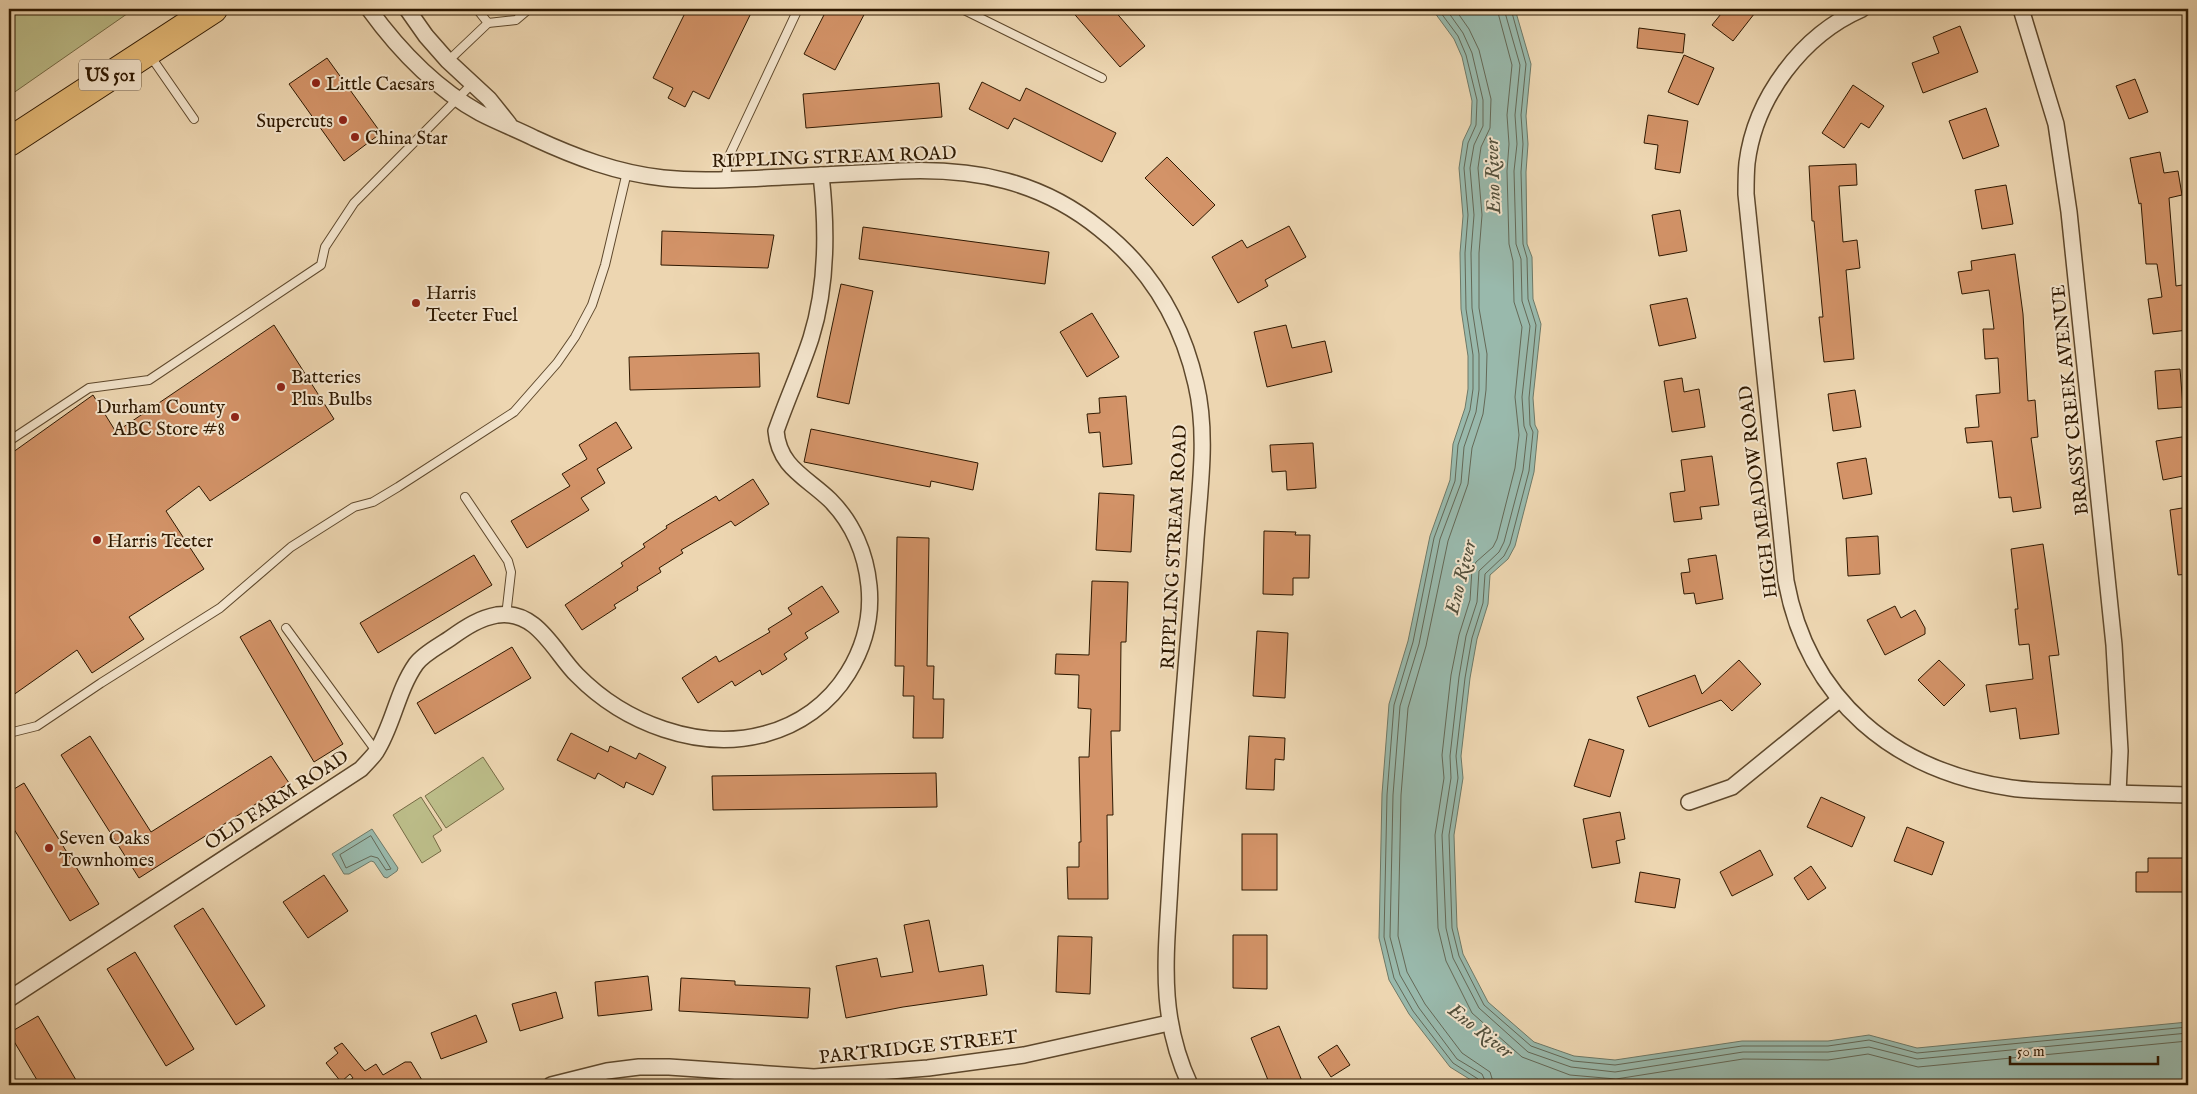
<svg xmlns="http://www.w3.org/2000/svg" width="2197" height="1094" font-family="'IM FELL English',serif">
<style>
.green{fill:#bcbd89;stroke:#756a44}
.water{fill:#99b9ac;stroke:#6e7967}
.lines{fill:none;stroke-linecap:round;stroke-linejoin:round}
.shore{stroke:#646856;stroke-width:1}
.building{fill:#d39368;stroke:#2e1800}
.lane-casing{stroke:#5e482c;stroke-width:10}
.street-casing{stroke:#5e482c;stroke-width:18}
.highway-casing{stroke:#2e1800;stroke-width:30}
.lane{stroke:#f3e4cc;stroke-width:8}
.street{stroke:#f3e4cc;stroke-width:15}
.highway{stroke:#e6bb78;stroke-width:28}
.poi-dot{fill:#8f2418;stroke:#f3e4cc;stroke-width:2}
.labels{text-anchor:middle;stroke-width:4;stroke-linejoin:round;paint-order:stroke}
.shield{fill:#f3e4cc;stroke:#69553d;stroke-width:1}
.shield-label{font-size:18px;font-weight:bold;fill:#2e1800}
.poi-label{font-size:19px;fill:#2e1800;stroke:#f3e4cc;text-anchor:start}
.street-label{font-size:19px;fill:#2e1800;stroke:#f3e4cc}
.water-label{font-size:20px;font-style:italic;fill:#53503c;stroke:#f3e4cc}
</style>
<rect width="100%" height="100%" fill="#edd6b1"/>
<filter id="stains"><feTurbulence type="fractalNoise" baseFrequency=".004" numOctaves="4"/><feColorMatrix values="0 0 0 0 .2 0 0 0 0 .09 0 0 0 0 .02 0 0 0 .5 -.17"/></filter>
<radialGradient id="worn" r=".72"><stop offset=".6" stop-color="#630" stop-opacity="0"/><stop offset="1" stop-color="#630" stop-opacity=".3"/></radialGradient>
<!-- green -->
<g class="green">
<path d="M9 9H134L9 96Z"/>
<path d="M483 757 504 789 446 828 425 796Z"/>
<path d="M421 797 442 830 433 836 441 851 422 863 393 815Z"/>
</g>
<!-- water -->
<g class="water">
<path d="M1432 9H1515L1531 64 1526 116 1528 144 1526 172 1527 244 1532 257 1533 299 1541 324 1533 398 1535 425 1538 431 1534 472 1515 546 1508 559 1490 575 1488 604 1477 639 1470 678 1461 756 1463 778 1454 835 1457 927 1463 954 1488 1002 1534 1042 1574 1056 1615 1060 1742 1041H1828L1869 1035 1917 1048 2188 1022V1084L1479 1085 1450 1067 1409 1014 1389 980 1379 938 1382 794 1389 704 1408 641 1430 536 1450 480 1453 444 1465 408 1468 389V356L1461 309 1460 253 1463 216 1459 168 1463 141 1471 124 1472 101 1462 57 1454 39Z"/>
<path d="M372 829 398 868 397 871 387 878 384 877 374 862 371 861 349 874H344L332 854Z"/>
</g>
<g class="lines">
<!-- shore -->
<g class="shore">
<path d="M1438 9 1458 36 1466 55 1477 100 1476 125 1468 143 1464 168 1468 215 1465 253 1466 309 1473 355V389L1470 410 1458 445 1455 481 1434 538 1413 642 1394 705 1387 795 1384 937 1394 978 1413 1011 1453 1063 1478 1079 1480 1085"/>
<path d="M1446 9 1463 33 1472 53 1483 100V126L1474 145 1470 168 1474 215 1471 253 1472 308 1479 354V390L1476 412 1464 447 1461 483 1440 539 1419 644 1400 706 1393 795 1390 937 1400 975 1419 1008 1457 1059 1482 1074 1487 1085"/>
<path d="M1455 9 1469 29 1479 50 1491 99 1490 128 1481 147 1478 168 1482 215 1479 253V308L1487 354 1486 390 1483 414 1472 448 1468 484 1448 541 1426 646 1408 708 1401 795 1398 936 1407 972 1425 1004 1462 1053 1490 1072 1494 1085"/>
<path d="M1497 9 1512 65 1507 115 1509 144 1507 171 1509 244 1513 261 1514 302 1522 327 1515 397 1519 435 1515 468 1497 539 1493 547 1476 562 1472 569 1470 600 1459 635 1451 675 1442 755 1444 778 1435 835 1438 928 1446 961 1472 1013 1522 1057 1570 1075 1616 1079 1743 1059 1828 1060 1868 1054 1918 1067 2188 1041"/>
<path d="M1504 9 1520 65 1515 115 1517 144 1514 171 1516 244 1521 259 1522 301 1530 326 1522 397 1524 426 1527 434 1523 470 1504 542 1499 552 1479 571 1477 602 1466 636 1459 677 1450 756 1451 778 1442 835 1446 928 1453 958 1479 1008 1528 1052 1571 1067 1615 1072 1743 1052H1828L1869 1047 1917 1059 2188 1033"/>
<path d="M1511 9 1526 64 1521 115 1523 144 1521 172 1523 244 1527 258 1528 299 1536 325 1529 398 1530 425 1533 432 1529 471 1510 544 1504 556 1485 574 1483 603 1472 638 1465 678 1456 756 1458 778 1449 835 1452 928 1459 956 1484 1005 1531 1046 1573 1061 1615 1065 1742 1046H1828L1869 1040 1917 1053 2188 1027"/>
<path d="M371 836 391 869 386 870 378 858 371 856 346 868 340 855Z"/>
</g>
</g>
<!-- building -->
<g class="building">
<path d="M687 9H753L709 99 693 91 685 107 668 98 673 88 653 78Z"/>
<path d="M827 9H867L835 70 804 54Z"/>
<path d="M1070 9H1113L1145 46 1120 67Z"/>
<path d="M1725 9H1758L1733 41 1712 25Z"/>
<path d="M1960 26 1978 72 1923 93 1912 63 1939 53 1933 37Z"/>
<path d="M1639 28 1685 34 1683 53 1637 48Z"/>
<path d="M1684 55 1714 68 1698 105 1668 92Z"/>
<path d="M327 58 381 133 344 161 289 84Z"/>
<path d="M2135 79 2148 112 2129 119 2116 86Z"/>
<path d="M982 82 1020 101 1026 88 1116 133 1102 162 1014 118 1008 129 969 109Z"/>
<path d="M939 83 942 117 806 128 803 94Z"/>
<path d="M1853 85 1884 106 1869 128 1861 123 1844 148 1822 133Z"/>
<path d="M1986 108 1999 146 1963 159 1949 121Z"/>
<path d="M1648 115 1688 121 1680 173 1655 169 1658 145 1644 143Z"/>
<path d="M2160 152 2164 173 2178 171 2182 195 2169 198 2176 286 2188 284V330L2153 334 2148 299 2162 297 2157 264H2146L2141 203 2139 204 2130 158Z"/>
<path d="M1167 157 1215 205 1193 226 1145 178Z"/>
<path d="M1856 164 1857 185 1839 186 1843 242 1857 240 1860 268 1846 270 1854 359 1824 362 1819 317H1823L1814 221H1812L1809 166Z"/>
<path d="M2006 185 2013 224 1982 229 1975 190Z"/>
<path d="M1680 210 1687 251 1659 256 1652 215Z"/>
<path d="M1289 226 1306 257 1265 280 1268 286 1238 303 1212 257 1242 240 1247 248Z"/>
<path d="M863 227 1049 252 1045 284 859 259Z"/>
<path d="M662 231 774 235 768 268 661 265Z"/>
<path d="M2015 254 2023 314 2028 401 2035 400 2038 437 2031 438 2041 508 2013 512 2011 497 1999 498 1992 441 1967 443 1965 428 1979 427 1976 395 2000 393 1998 358 1985 359 1983 329H1994L1989 290 1962 294 1958 272 1972 270 1971 261Z"/>
<path d="M841 284 873 291 849 404 817 397Z"/>
<path d="M1687 298 1696 338 1659 346 1650 305Z"/>
<path d="M1092 313 1119 357 1087 377 1060 332Z"/>
<path d="M274 325 334 419 210 501 199 486 166 511 204 569 129 617 144 639 92 673 77 650 9 698V455L93 395 116 432Z"/>
<path d="M1286 325 1292 348 1325 341 1332 372 1267 387 1254 332Z"/>
<path d="M759 353 760 387 630 390 629 357Z"/>
<path d="M2180 369 2183 407 2158 409 2155 371Z"/>
<path d="M1682 378 1684 392 1699 389 1705 427 1672 432 1664 381Z"/>
<path d="M1855 390 1861 427 1833 431 1828 394Z"/>
<path d="M1126 396 1132 464 1103 467 1100 432 1089 433 1087 414 1100 413 1099 398Z"/>
<path d="M616 422 632 448 597 469 605 483 581 498 589 510 527 548 511 521 570 486 562 474 587 459 579 445Z"/>
<path d="M811 429 978 463 973 490 931 481 930 487 804 462Z"/>
<path d="M2188 436V475L2163 480 2156 441Z"/>
<path d="M1313 443 1316 488 1287 490 1286 471 1272 472 1270 445Z"/>
<path d="M1712 456 1719 505 1700 507 1702 519 1674 522 1670 493 1685 491 1681 460Z"/>
<path d="M1866 458 1872 494 1843 499 1837 463Z"/>
<path d="M753 479 769 504 735 526 731 521 681 550 683 553 659 568 661 572 637 587 638 590 614 605 616 608 582 630 565 605 623 566 621 563 645 547 643 544 667 528 666 526 716 496 719 501Z"/>
<path d="M1099 493 1134 495 1131 552 1096 550Z"/>
<path d="M2188 507V574L2178 575 2170 510Z"/>
<path d="M1264 531 1296 532 1295 535H1310L1309 578H1293V595L1263 594Z"/>
<path d="M1878 536 1880 574 1848 576 1846 538Z"/>
<path d="M897 537 929 538 927 666H934L933 699H944L943 738H913L914 696H903L904 666H895Z"/>
<path d="M2043 544 2059 655 2049 656 2059 734 2020 739 2016 708 1990 712 1986 685 2033 679 2029 644 2019 645 2015 609H2018L2011 549Z"/>
<path d="M474 555 492 585 378 653 360 623Z"/>
<path d="M1716 555 1723 599 1696 604 1694 593 1684 594 1681 573 1690 572 1688 559Z"/>
<path d="M1092 581 1128 582 1126 642H1121L1120 731H1111L1113 815H1107L1108 899H1068L1067 867H1079V842H1081L1079 757H1089L1091 709 1078 708 1079 675 1055 674 1056 654 1089 655Z"/>
<path d="M822 586 839 612 805 633 808 638 784 654 787 659 769 671 762 675 760 670 735 686 732 681 698 703 682 678 716 656 719 662 770 632 768 629 792 614 788 608Z"/>
<path d="M1895 606 1901 618 1915 610 1925 628V634L1885 655 1867 620Z"/>
<path d="M270 620 343 744 314 762 240 637Z"/>
<path d="M1257 631 1288 633 1285 698 1253 696Z"/>
<path d="M512 647 531 678 435 734 417 703Z"/>
<path d="M1739 660 1761 684 1732 711 1721 700 1649 727 1637 697 1695 675 1702 694Z"/>
<path d="M1939 660 1965 685 1944 706 1918 680Z"/>
<path d="M571 733 608 752 610 746 636 759 639 753 666 767 653 795 626 782 624 788 598 773 595 779 557 760Z"/>
<path d="M90 736 151 832 271 756 289 783 139 878 61 755Z"/>
<path d="M1249 736 1285 738 1284 760 1275 759 1274 790 1246 789Z"/>
<path d="M1589 739 1624 750 1610 797 1574 786Z"/>
<path d="M936 773 937 807 713 810 712 776Z"/>
<path d="M24 783 99 904 70 921 9 821V792Z"/>
<path d="M1821 797 1865 817 1852 847 1807 827Z"/>
<path d="M1620 812 1625 839 1616 841 1620 863 1592 868 1583 819Z"/>
<path d="M1907 827 1944 842 1932 875 1894 861Z"/>
<rect x="1242" y="834" width="35" height="56"/>
<path d="M1760 850 1773 875 1732 896 1720 872Z"/>
<path d="M2148 858H2188V892H2136V872H2148Z"/>
<path d="M1811 866 1826 888 1808 900 1794 878Z"/>
<path d="M1640 872 1680 879 1675 908 1635 902Z"/>
<path d="M324 875 348 911 308 938 283 902Z"/>
<path d="M203 908 265 1006 236 1025 174 926Z"/>
<path d="M929 920 939 972 983 965 987 995 903 1007 846 1018 836 966 877 958 881 977 913 972 904 925Z"/>
<path d="M1233 935H1267V989L1233 988Z"/>
<path d="M1058 936 1092 937 1090 994 1056 992Z"/>
<path d="M135 952 194 1049 166 1066 107 969Z"/>
<path d="M648 976 652 1010 598 1016 595 982Z"/>
<path d="M681 978 735 981V985L810 988 808 1018 679 1011Z"/>
<path d="M556 992 563 1018 520 1031 512 1004Z"/>
<path d="M476 1015 487 1042 441 1059 431 1033Z"/>
<path d="M38 1016 79 1085H40L9 1033Z"/>
<path d="M1279 1026 1302 1081 1292 1085H1270L1251 1038Z"/>
<path d="M342 1043 365 1071 376 1064 383 1075 405 1062H411L425 1085H341L353 1078 350 1074 341 1082 326 1063 338 1053 334 1048Z"/>
<path d="M1337 1045 1350 1065 1331 1077 1318 1057Z"/>
</g>
<g class="lines">
<defs>
<g id="lane">
<path d="M477 9 488 23 516 20 529 9"/>
<path d="M962 9 1102 78"/>
<path d="M149 54 194 119"/>
<path d="M448 61 488 23"/>
<path d="M725 180 730 154 798 9"/>
<path d="M9 441 89 388 149 380 321 265 325 247 354 203 473 83"/>
<path d="M465 497 508 561 511 572 506 616"/>
<path d="M286 628 376 751"/>
<path d="M9 733 37 726 101 683 220 608 291 547 354 507 373 502 398 487 514 412 557 363 575 337 592 305 605 265 627 172"/>
</g>
<g id="street">
<path d="M369 9C398 49 435 88 480 113 497 122 516 129 534 138 575 157 617 173 663 178 702 182 742 179 782 177 821 175 861 173 901 171 975 168 1041 181 1100 229 1151 269 1182 322 1196 384 1209 439 1198 499 1195 554 1187 664 1176 774 1170 885 1166 958 1158 1016 1190 1085"/>
<path d="M407 9 426 36 448 61 489 99 509 124"/>
<path d="M1862 9C1802 35 1755 98 1747 163 1746 173 1746 184 1746 194L1786 581C1808 700 1894 771 2011 788 2032 791 2054 791 2075 792 2113 793 2150 794 2188 795"/>
<path d="M2021 9 2056 124 2069 212 2114 645 2120 751 2118 793"/>
<path d="M1689 802 1732 787 1839 700"/>
<path d="M9 999 361 769C366 763 372 758 376 752 393 726 397 691 416 664 424 653 441 645 452 637 466 627 480 618 497 615 537 609 554 652 577 675 624 723 699 752 765 734 799 725 829 704 848 673 864 647 872 617 869 586 866 554 853 523 830 500 806 477 779 467 776 431 787 399 801 369 811 338 827 287 827 227 821 175"/>
<path d="M551 1085 607 1071 639 1067H669L814 1077 928 1068 1024 1055 1169 1023"/>
</g>
<path id="highway" d="M9 142 213 9"/>
</defs>
<!-- lane casing -->
<use href="#lane" class="lane-casing"/>
<!-- street casing -->
<use href="#street" class="street-casing"/>
<!-- highway casing -->
<use href="#highway" class="highway-casing"/>
<!-- lane -->
<use href="#lane" class="lane"/>
<!-- street -->
<use href="#street" class="street"/>
<!-- highway -->
<use href="#highway" class="highway"/>
</g>
<!-- markers -->
<g class="poi-dot">
<circle cx="316" cy="83" r="5"/>
<circle cx="343" cy="120" r="5"/>
<circle cx="355" cy="137" r="5"/>
<circle cx="416" cy="303" r="5"/>
<circle cx="281" cy="387" r="5"/>
<circle cx="235" cy="417" r="5"/>
<circle cx="97" cy="540" r="5"/>
<circle cx="49" cy="848" r="5"/>
</g>
<g class="labels">
<!-- shield labels -->
<rect class="shield" x="79" y="59.5" width="62" height="31" rx="4"/>
<g class="shield-label">
<text x="110" y="81">US 501</text>
</g>
<!-- poi labels -->
<g class="poi-label">
<text x="326" y="90">Little Caesars</text>
<text x="333" y="127" text-anchor="end">Supercuts</text>
<text x="365" y="144">China Star</text>
<text x="426" y="299">Harris<tspan x="426" dy="22">Teeter Fuel</tspan></text>
<text x="291" y="383">Batteries<tspan x="291" dy="22">Plus Bulbs</tspan></text>
<text x="225" y="413" text-anchor="end">Durham County<tspan x="225" dy="22">ABC Store #8</tspan></text>
<text x="107" y="547">Harris Teeter</text>
<text x="59" y="844">Seven Oaks<tspan x="59" dy="22">Townhomes</tspan></text>
</g>
<!-- street labels -->
<g class="street-label">
<text transform="translate(834 156) rotate(-2)" y="7">RIPPLING STREAM ROAD</text>
<text transform="translate(2069 400) rotate(-96)" y="7">BRASSY CREEK AVENUE</text>
<text transform="translate(1757 492) rotate(-97)" y="7">HIGH MEADOW ROAD</text>
<text transform="translate(1173 547) rotate(-87)" y="7">RIPPLING STREAM ROAD</text>
<text transform="translate(276 799) rotate(-33)" y="7">OLD FARM ROAD</text>
<text transform="translate(918 1046) rotate(-6)" y="7">PARTRIDGE STREET</text>
</g>
<!-- water labels -->
<g class="water-label">
<text transform="translate(1492 176) rotate(-92)" y="7">Eno River</text>
<text transform="translate(1460 577) rotate(-76)" y="7">Eno River</text>
<text transform="translate(1481 1030) rotate(38)" y="7">Eno River</text>
</g>
</g>
<!-- margin -->
<rect width="2197" height="1094" fill="none" stroke="#edd6b1" stroke-width="30"/>
<rect x="10" y="10" width="2177" height="1074" fill="none" stroke="#2e1800" stroke-width="2.5"/>
<rect x="15" y="15" width="2167" height="1064" fill="none" stroke="#2e1800"/>
<!-- scale -->
<path d="M2010 1056v8h148v-8" fill="none" stroke="#2e1800" stroke-width="2.5"/>
<text x="2017" y="1056" font-size="15" fill="#2e1800" stroke="#f3e4cc" stroke-width="4" paint-order="stroke">50 m</text>
<rect width="100%" height="100%" filter="url(#stains)"/>
<rect width="100%" height="100%" fill="url(#worn)"/>
</svg>
